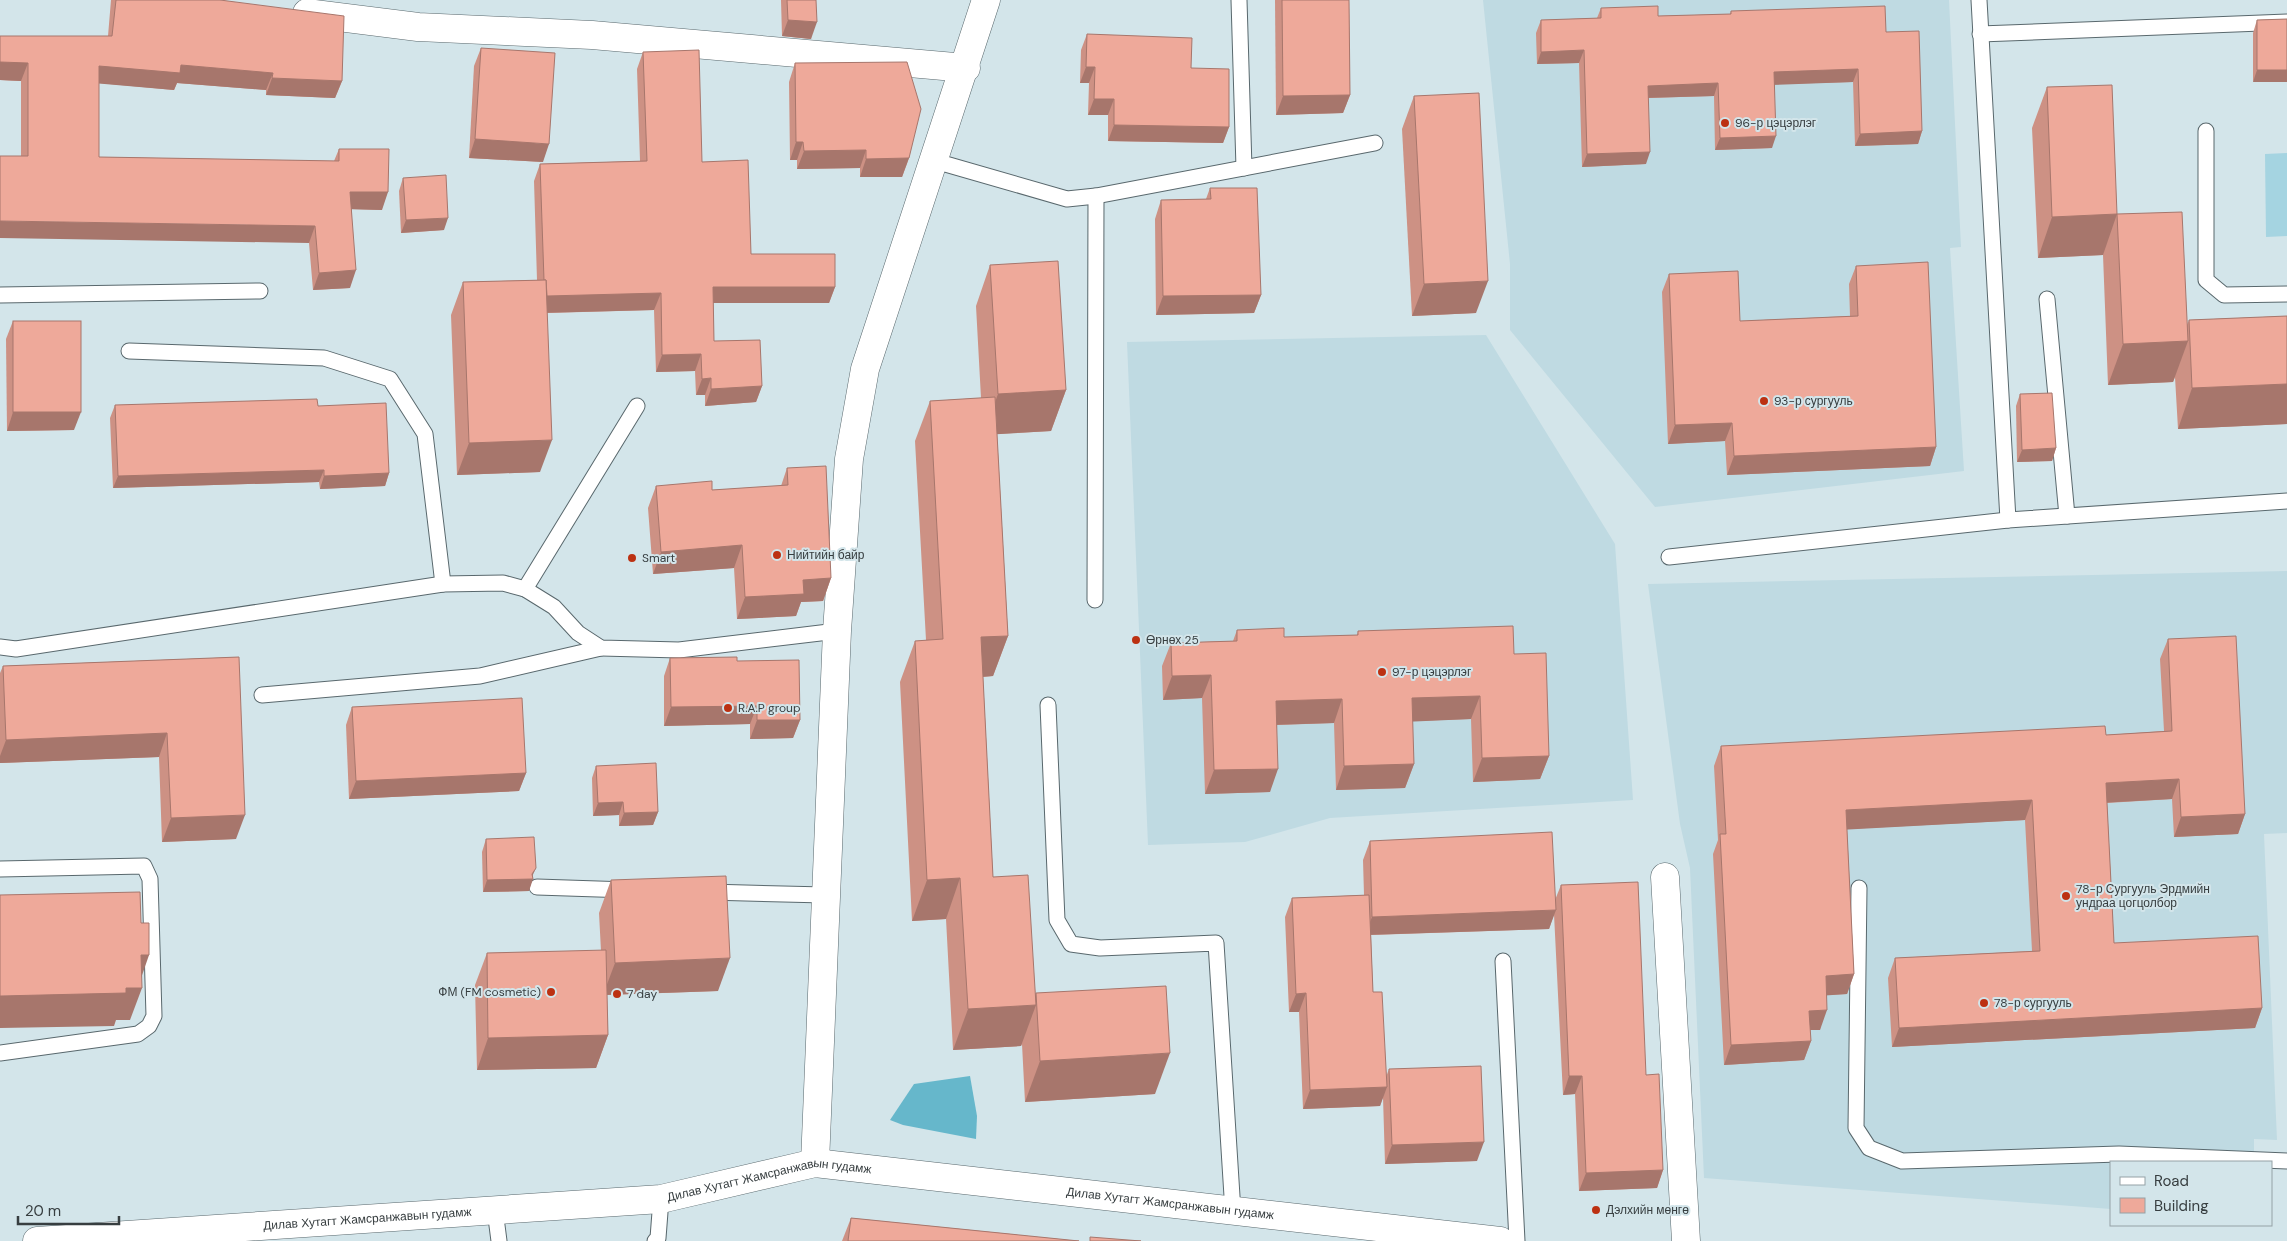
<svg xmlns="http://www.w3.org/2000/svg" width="2287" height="1241" font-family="'DM Sans',sans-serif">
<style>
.built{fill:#bfdae2}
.green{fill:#a5d4e1}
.forest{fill:#66b7cb}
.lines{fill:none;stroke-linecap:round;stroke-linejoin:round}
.service-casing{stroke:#59686d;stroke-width:17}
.minor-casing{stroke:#59686d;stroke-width:29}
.secondary-casing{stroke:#59686d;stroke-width:29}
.service{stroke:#fff;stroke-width:15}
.minor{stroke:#fff;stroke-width:28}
.secondary{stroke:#fff;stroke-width:28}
.wall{fill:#cd9184}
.shaded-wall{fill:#a7766c}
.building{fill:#eea99a;stroke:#a7766c}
.poi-dot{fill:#bc3112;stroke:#d3e5ea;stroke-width:2}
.labels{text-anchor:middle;stroke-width:4;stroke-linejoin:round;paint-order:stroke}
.poi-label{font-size:12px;fill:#373e40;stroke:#d3e5ea;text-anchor:start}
.street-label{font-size:12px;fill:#373e40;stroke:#d3e5ea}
</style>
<rect width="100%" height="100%" fill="#d3e5ea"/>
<!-- built -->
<g class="built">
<path d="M1483 0H1949L1961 247 1950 248 1964 471 1655 507 1510 330V264Z"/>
<path d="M1486 335 1615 544 1633 800 1330 818 1245 842 1148 845 1127 342Z"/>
<path d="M2287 571V833L2264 834 2277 1140 2254 1139V1162H2111V1209L1704 1178 1690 868 1680 824 1648 584Z"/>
</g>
<!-- green -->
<path class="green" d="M2287 153V236L2266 237 2265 154Z"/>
<!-- forest -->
<path class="forest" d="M970 1076 977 1116 976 1139 903 1125 890 1120 914 1084Z"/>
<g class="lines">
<defs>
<g id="service">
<path d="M1239 0 1244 168"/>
<path d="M1979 0 2008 520 2287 501"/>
<path d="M1980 34 2287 22"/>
<path d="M2206 131V280L2224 295 2287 294"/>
<path d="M935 161 1067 199 1096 196 1375 143"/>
<path d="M0 295 260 291"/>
<path d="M2047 299 2067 516"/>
<path d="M129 351 324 358 390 379 425 434 443 584"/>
<path d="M1669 557 2008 520"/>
<path d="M525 589 637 406"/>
<path d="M1095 600 1096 196"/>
<path d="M0 647 16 649 443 584 503 583 525 589 554 607 578 633 601 648 679 650 837 631"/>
<path d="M262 695 480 676 601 648"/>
<path d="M1048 705 1057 920 1071 944 1100 948 1216 943 1233 1212"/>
<path d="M0 869 144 866 150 879 154 1016 149 1026 138 1034 0 1053"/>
<path d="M537 887 628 890"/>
<path d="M1859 888 1856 1128 1869 1148 1902 1161 2119 1154 2287 1161"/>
<path d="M708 892 825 895"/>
<path d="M1503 961 1517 1241"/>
<path d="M495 1210 499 1241"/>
<path d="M655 1241 658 1238 661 1199"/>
</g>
<g id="minor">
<path d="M307 13 418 27 592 35 966 68"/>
<path d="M1665 877 1686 1241"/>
<path d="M815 1163 837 631 849 459 865 369 986 0"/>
</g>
<g id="secondary">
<path id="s1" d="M37 1241 661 1199 815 1163 1500 1241"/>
</g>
</defs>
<!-- service casing -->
<use href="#service" class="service-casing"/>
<!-- minor casing -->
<use href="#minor" class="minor-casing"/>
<!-- secondary casing -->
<use href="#secondary" class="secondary-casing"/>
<!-- service -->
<use href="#service" class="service"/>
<!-- minor -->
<use href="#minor" class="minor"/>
<!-- secondary -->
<use href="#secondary" class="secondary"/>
</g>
<!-- wall -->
<g class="wall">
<path d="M111 0H220L342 81 335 98 266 95V90L177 83 174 90 99 83V157L334 161 339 149 382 210 352 209 350 288 313 290 309 243 21 156V81L0 80V36H108Z"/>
<path d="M781 0H816L811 39 782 36Z"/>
<path d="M1275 0H1349L1350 95 1343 113 1276 115Z"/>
<path d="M1601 8 1658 16 1730 14 1731 11 1886 32 1922 131 1918 144 1855 146 1853 82 1775 84 1772 148 1715 150 1714 96 1648 98 1646 164 1582 167 1579 63 1537 64 1536 33 1541 20 1597 18Z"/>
<path d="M2287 19 2253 82V33L2257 20Z"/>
<path d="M1087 34 1191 68 1229 127 1223 143 1108 141V115H1088L1089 83H1080L1081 50Z"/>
<path d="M481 48 543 162 469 158 474 66Z"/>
<path d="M643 52 751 254 835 287 829 303H713L714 341 762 386 756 402 705 406V395H696L695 371 656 372 654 310 547 313 540 472 457 475 451 315 463 282 537 280 534 181 540 164 640 161 637 69Z"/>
<path d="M795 63 909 158 902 177H860V168L797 169V160H790L789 82Z"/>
<path d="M2047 87 2117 214 2187 325 2189 320 2287 316V424L2178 429 2175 377 2173 382 2108 385 2103 255 2038 258 2032 128Z"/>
<path d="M1414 96 1476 313 1412 316 1402 129Z"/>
<path d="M403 178 444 230 401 233 399 191Z"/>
<path d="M1210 188 1261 295 1254 313 1156 315 1155 219 1161 200 1206 199Z"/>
<path d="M990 265 1066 390 1051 431 997 434 1008 636 993 676 983 677 993 877 1035 996 1036 993 1155 1094 1025 1102 1022 1044 1021 1046 953 1050 946 919 912 921 900 682 915 641 926 640 915 441 930 401 981 398 976 306Z"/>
<path d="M1856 266 1936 447 1930 466 1727 475 1725 441 1668 444 1662 292 1669 274 1740 321 1850 316 1849 284Z"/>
<path d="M13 321 74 430 7 431 6 339Z"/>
<path d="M2020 394 2056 448 2052 461 2017 462 2016 406Z"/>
<path d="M115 405 318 406 389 473 385 486 320 489 319 482 113 488 110 418Z"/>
<path d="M787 468 831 578 823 601 801 602 796 616 737 619 734 568 653 574 648 508 656 486 712 490 781 486Z"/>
<path d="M1237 630 1284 637 1357 635 1358 631 1514 654 1549 756 1540 779 1473 782 1471 719 1412 721 1414 764 1405 788 1336 790 1334 723 1277 725 1270 792 1205 794 1202 698 1163 700 1162 666 1171 643 1233 641Z"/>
<path d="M2168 639 2245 814 2238 834 2174 837 2172 799 2107 803 2114 943 2262 1008 2255 1028 1892 1047 1888 978 1895 958 2032 951 2025 820 1847 829 1854 974 1847 994 1826 995 1820 1030H1810L1811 1041 1804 1060 1724 1065 1713 854 1718 840 1714 766 1721 746 2106 735 2164 731 2160 659Z"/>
<path d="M239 657 236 839 162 842 159 757 0 763V673L3 666Z"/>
<path d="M670 658 737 661 800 720 793 738 750 739V724L664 726V676Z"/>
<path d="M352 707 526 773 519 791 349 799 346 725Z"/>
<path d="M596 766 658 812 653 825 619 826V815L593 816 592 778Z"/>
<path d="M486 839 533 875 529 891 483 892 482 852Z"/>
<path d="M1370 841 1555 900 1561 885 1646 1075 1663 1170 1657 1188 1579 1191 1575 1094 1563 1095 1554 914 1549 929 1371 935 1373 992 1386 1077 1389 1069 1477 1161 1385 1164 1383 1097 1380 1106 1303 1109 1299 1012H1289L1285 917 1292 898 1364 895 1363 860Z"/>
<path d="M611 880 718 991 607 995 608 1035 596 1068 477 1070 475 985 487 953 601 951 599 913Z"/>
<path d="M851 1218 1079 1241H842Z"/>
</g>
<!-- shaded-wall -->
<g class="shaded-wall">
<path d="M788 20 817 22 811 39 782 36Z"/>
<path d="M1584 50 1579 63 1537 64 1541 52Z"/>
<path d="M0 62 28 63 21 81 0 80Z"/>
<path d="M181 65 273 73 266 90 177 83 174 90 93 83 99 66Z"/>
<path d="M1086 67H1095L1089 83H1080Z"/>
<path d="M1858 69 1853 82 1770 85 1774 72Z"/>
<path d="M2257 70H2287V82H2253Z"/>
<path d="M272 78 342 81 335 98 266 95Z"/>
<path d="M1718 83 1714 96 1643 98 1648 86Z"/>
<path d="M1350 95 1343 113 1276 115 1283 96Z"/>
<path d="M1094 99H1114L1108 115H1088Z"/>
<path d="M1114 125 1229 127 1223 143 1108 141Z"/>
<path d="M1922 131 1918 144 1855 146 1860 134Z"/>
<path d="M1776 136 1772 148 1715 150 1720 138Z"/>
<path d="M475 139 549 144 543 162 469 158Z"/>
<path d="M796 142H803L797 160H790Z"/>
<path d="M866 150 860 168 797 169 804 151Z"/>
<path d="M1650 152 1646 164 1582 167 1587 154Z"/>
<path d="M909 158 902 177H860L866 159Z"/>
<path d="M350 192H388L382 210 344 209Z"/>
<path d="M2117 214 2103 255 2038 258 2052 217Z"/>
<path d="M448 218 444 230 401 233 406 220Z"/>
<path d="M0 221 315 226 309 243 0 238Z"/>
<path d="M356 270 350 288 313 290 319 273Z"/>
<path d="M1488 281 1476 313 1412 316 1424 284Z"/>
<path d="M713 287H835L829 303H707Z"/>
<path d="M661 293 654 310 538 313 544 296Z"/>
<path d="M1261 295 1254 313 1156 315 1163 296Z"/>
<path d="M2188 341 2173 382 2108 385 2123 344Z"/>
<path d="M701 354 695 371 656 372 662 355Z"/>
<path d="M711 378 705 395H696L702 379Z"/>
<path d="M2287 384V424L2178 429 2192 388Z"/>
<path d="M762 386 756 402 705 406 711 389Z"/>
<path d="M1066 390 1051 431 983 435 998 394Z"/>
<path d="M13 412H81L74 430 7 431Z"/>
<path d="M1732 423 1725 441 1668 444 1675 425Z"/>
<path d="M552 440 540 472 457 475 469 443Z"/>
<path d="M1936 447 1930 466 1727 475 1734 456Z"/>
<path d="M2056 448 2052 461 2017 462 2022 450Z"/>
<path d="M324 470 319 482 113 488 118 476Z"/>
<path d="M389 473 385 486 320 489 324 476Z"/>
<path d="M742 545 734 568 653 574 661 552Z"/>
<path d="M831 578 823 601 801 602 796 616 737 619 745 597 803 580Z"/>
<path d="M1008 636 993 676 966 678 981 637Z"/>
<path d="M1211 675 1202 698 1163 700 1172 676Z"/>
<path d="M1480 696 1471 719 1403 722 1412 698Z"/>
<path d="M1342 699 1334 723 1268 725 1276 701Z"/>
<path d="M757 706 750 724 664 726 671 707Z"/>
<path d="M757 720H800L793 738 750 739Z"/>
<path d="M167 733 159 757 0 763V756L6 740Z"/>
<path d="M1549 756 1540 779 1473 782 1482 758Z"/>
<path d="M1414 764 1405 788 1336 790 1344 766Z"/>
<path d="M1278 769 1270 792 1205 794 1214 770Z"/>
<path d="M526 773 519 791 349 799 356 781Z"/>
<path d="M2179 779 2172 799 2099 803 2106 783Z"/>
<path d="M2032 800 2025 820 1839 830 1846 810Z"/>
<path d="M623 802 619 815 593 816 598 803Z"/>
<path d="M658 812 653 825 619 826 624 813Z"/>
<path d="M2245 814 2238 834 2174 837 2181 817Z"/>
<path d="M245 815 236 839 162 842 171 818Z"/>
<path d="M536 868 531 879H533L529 891 483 892 487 880 532 874Z"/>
<path d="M960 878 946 919 912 921 927 880Z"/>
<path d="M1556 910 1549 929 1365 935 1372 917Z"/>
<path d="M141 955H149L138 987Z"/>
<path d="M730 958 718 991 603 995 615 963Z"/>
<path d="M1854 974 1847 994 1818 996 1826 976Z"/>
<path d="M126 988H142L130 1020H116L114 1026 0 1028V996Z"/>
<path d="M1306 993 1299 1012H1289L1296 994Z"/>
<path d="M1036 1005 1021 1046 953 1050 968 1009Z"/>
<path d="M2262 1008 2255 1028 1892 1047 1899 1028Z"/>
<path d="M1827 1010 1820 1030H1802L1809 1011Z"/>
<path d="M608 1035 596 1068 477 1070 488 1038Z"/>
<path d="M1811 1041 1804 1060 1724 1065 1731 1045Z"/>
<path d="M1170 1053 1155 1094 1025 1102 1040 1061Z"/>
<path d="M1569 1076H1582L1575 1094 1563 1095Z"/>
<path d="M1387 1087 1380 1106 1303 1109 1310 1090Z"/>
<path d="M1484 1142 1477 1161 1385 1164 1392 1145Z"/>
<path d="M1663 1170 1657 1188 1579 1191 1586 1173Z"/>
</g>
<!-- building -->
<g class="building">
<path d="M116 0H220L344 16 342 81 272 78 273 73 181 65 180 73 99 66V157L339 161V149H389L388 192H350L356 270 319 273 315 226 0 221V156H28V63L0 62V36H112Z"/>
<path d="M787 0H816L817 22 788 20Z"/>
<path d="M1282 0H1349L1350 95 1283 96Z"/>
<path d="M1658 6V16L1731 14V11L1885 6 1886 32 1919 31 1922 131 1860 134 1858 69 1774 72 1776 136 1720 138 1718 83 1648 86 1650 152 1587 154 1584 50 1541 52V20L1601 18V8Z"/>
<path d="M2287 19V70H2257V20Z"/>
<path d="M1087 34 1192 38 1191 68 1229 69V127L1114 125V99H1094L1095 67H1086Z"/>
<path d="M481 48 555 53 549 144 475 139Z"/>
<path d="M699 50 702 162 748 160 751 254H835V287H713L714 341 760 340 762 386 711 389V378L702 379 701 354 662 355 661 293 547 296 546 280H544L540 164 647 161 643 52Z"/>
<path d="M907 62 921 109 909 158 866 159V150L804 151 803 142H796L795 63Z"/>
<path d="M2112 85 2117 214 2052 217 2047 87Z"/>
<path d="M1479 93 1488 281 1424 284 1414 96Z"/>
<path d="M446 175 448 218 406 220 403 178Z"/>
<path d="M1210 188H1257L1261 295 1163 296 1161 200 1211 199Z"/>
<path d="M2182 212 2188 341 2123 344 2117 214Z"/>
<path d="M1058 261 1066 390 998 394 990 265Z"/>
<path d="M1928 262 1936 447 1734 456 1732 423 1675 425 1669 274 1738 271 1740 321 1858 316 1856 266Z"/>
<path d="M546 280 552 440 469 443 463 282Z"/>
<path d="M2287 316V384L2192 388 2189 320Z"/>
<rect x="13" y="321" width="68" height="91"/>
<path d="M2052 393 2056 448 2022 450 2020 394Z"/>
<path d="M995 397 1008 636 981 637 993 877 1028 875 1036 1005 968 1009 960 878 927 880 915 641 943 639 930 401Z"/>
<path d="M317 399 318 406 386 403 389 473 324 476V470L118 476 115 405Z"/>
<path d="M826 466 831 578 803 580 804 594 745 597 742 545 661 552 656 486 712 481V490L788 485 787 468Z"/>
<path d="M1513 626 1514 654 1546 653 1549 756 1482 758 1480 696 1412 698 1414 764 1344 766 1342 699 1276 701 1278 769 1214 770 1211 675 1172 676 1171 643 1237 641V630L1284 628V637L1358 635V631Z"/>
<path d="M2236 636 2245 814 2181 817 2179 779 2106 783 2114 943 2258 936 2262 1008 1899 1028 1895 958 2040 951 2032 800 1846 810 1854 974 1826 976 1827 1010 1809 1011 1811 1041 1731 1045 1720 834H1726L1721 746 2105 726 2106 735 2172 731 2168 639Z"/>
<path d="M239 657 245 815 171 818 167 733 6 740 3 666Z"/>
<path d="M737 657V661L799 660 800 720H757V706L671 707 670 658Z"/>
<path d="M522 698 526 773 356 781 352 707Z"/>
<path d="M656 763 658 812 624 813 623 802 598 803 596 766Z"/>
<path d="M1552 832 1556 910 1372 917 1370 841Z"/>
<path d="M534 837 536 868 532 874 533 879 487 880 486 839Z"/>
<path d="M726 876 730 958 615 963 611 880Z"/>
<path d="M1638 882 1646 1075 1659 1074 1663 1170 1586 1173 1582 1076H1569L1561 885Z"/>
<path d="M140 892 141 923H149V955H141L142 988H126V993L0 996V895Z"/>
<path d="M1369 895 1373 992H1382L1387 1087 1310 1090 1306 993 1296 994 1292 898Z"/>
<path d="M606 950 608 1035 488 1038 487 953Z"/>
<path d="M1166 986 1170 1053 1040 1061 1036 993Z"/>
<path d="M1481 1066 1484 1142 1392 1145 1389 1069Z"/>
<path d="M851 1218 1079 1241H848Z"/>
<path d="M1090 1237 1141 1241H1090Z"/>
</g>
<!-- markers -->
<g class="poi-dot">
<circle cx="1725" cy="123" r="5"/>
<circle cx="1764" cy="401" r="5"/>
<circle cx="777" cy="555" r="5"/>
<circle cx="632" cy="558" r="5"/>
<circle cx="1136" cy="640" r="5"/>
<circle cx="1382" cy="672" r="5"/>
<circle cx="728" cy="708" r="5"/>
<circle cx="2066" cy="896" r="5"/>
<circle cx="551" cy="992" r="5"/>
<circle cx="617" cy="994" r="5"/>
<circle cx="1984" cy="1003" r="5"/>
<circle cx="1596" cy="1210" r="5"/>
</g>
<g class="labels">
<!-- poi labels -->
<g class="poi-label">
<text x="1735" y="127">96-р цэцэрлэг</text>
<text x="1774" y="405">93-р сургууль</text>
<text x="787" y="559">Нийтийн байр</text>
<text x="642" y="562">Smart</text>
<text x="1146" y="644">Өрнөх 25</text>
<text x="1392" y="676">97-р цэцэрлэг</text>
<text x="738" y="712">R.A.P group</text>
<text x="2076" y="893">78-р Сургууль Эрдмийн<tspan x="2076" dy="14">ундраа цогцолбор</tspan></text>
<text x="541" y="996" text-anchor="end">ФМ (FM cosmetic)</text>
<text x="627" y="998">7 day</text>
<text x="1994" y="1007">78-р сургууль</text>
<text x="1606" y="1214">Дэлхийн мөнгө</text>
</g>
<!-- street labels -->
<g class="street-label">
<text dy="4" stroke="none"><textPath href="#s1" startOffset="736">Дилав Хутагт Жамсранжавын гудамж</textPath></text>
<text dy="4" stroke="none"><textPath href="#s1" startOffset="1141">Дилав Хутагт Жамсранжавын гудамж</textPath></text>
<text dy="4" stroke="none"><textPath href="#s1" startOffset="331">Дилав Хутагт Жамсранжавын гудамж</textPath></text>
</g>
</g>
<!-- legend -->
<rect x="2110" y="1161" width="162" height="65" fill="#d3e5ea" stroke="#95a2a6"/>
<rect x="2120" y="1177" width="25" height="8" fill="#ffffff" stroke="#95a2a6"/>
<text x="2154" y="1186" font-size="15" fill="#373e40">Road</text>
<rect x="2120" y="1198" width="25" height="15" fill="#eea99a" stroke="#95a2a6"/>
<text x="2154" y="1211" font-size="15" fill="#373e40">Building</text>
<!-- scale -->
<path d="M18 1216v8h101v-8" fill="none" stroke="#373e40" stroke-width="2.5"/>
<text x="25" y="1216" font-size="15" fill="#373e40" stroke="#d3e5ea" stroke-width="4" paint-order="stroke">20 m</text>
</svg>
